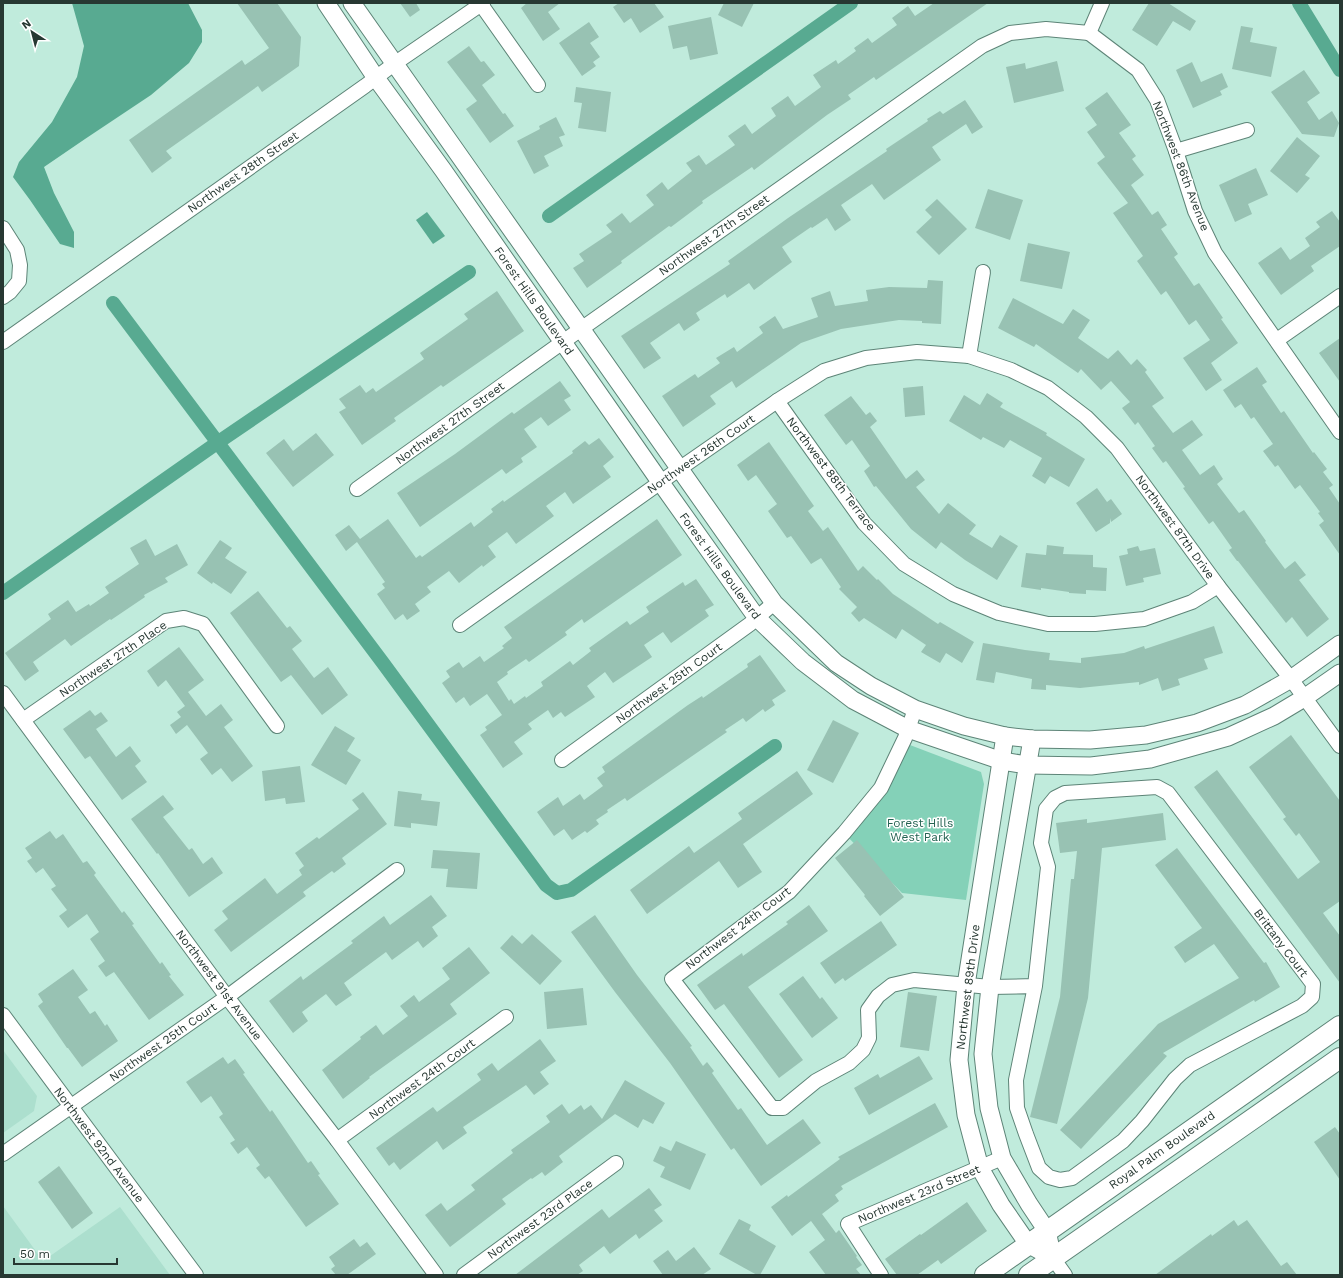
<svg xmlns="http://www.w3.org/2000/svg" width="1343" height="1278" font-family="'Work Sans',sans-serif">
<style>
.built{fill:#acdfce}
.green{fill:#84d1b8}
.water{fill:#58aa91}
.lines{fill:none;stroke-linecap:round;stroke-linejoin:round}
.canal{stroke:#58aa91;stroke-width:14}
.building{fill:#98c2b3}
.minor-casing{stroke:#5d8477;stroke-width:16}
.tertiary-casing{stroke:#5d8477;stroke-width:19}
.secondary-casing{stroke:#5d8477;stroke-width:22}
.minor{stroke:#fff;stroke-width:14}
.tertiary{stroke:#fff;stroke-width:17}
.secondary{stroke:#fff;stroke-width:20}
.labels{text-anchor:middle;stroke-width:3;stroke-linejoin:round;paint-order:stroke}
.street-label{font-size:12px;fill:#273832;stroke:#fff}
.park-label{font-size:12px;fill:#246352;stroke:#fff}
</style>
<rect width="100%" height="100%" fill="#c0ebdc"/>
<!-- built -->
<g class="built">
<path d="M3 1050 37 1096 34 1111 3 1133Z"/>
<path d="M3 1206 43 1261 120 1207 170 1275H3Z"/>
</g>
<!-- green -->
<path class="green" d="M902 742 981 772 984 784 966 900 902 893 844 833Z"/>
<!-- water -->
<g class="water">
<path d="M72 3H188L202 30V42L189 63 151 95 85 139 44 167 54 193 74 232V248L60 244 30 200 13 177 19 162 52 122 77 77 84 46Z"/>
<path d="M427 212 445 236 433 244 416 220Z"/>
</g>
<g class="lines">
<!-- canal -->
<g class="canal">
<path d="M1299 3 1340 70"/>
<path d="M549 216 851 3"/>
<path d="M113 303 383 663 546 885 557 893 571 890 775 746"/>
<path d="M3 593 217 443 469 272"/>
</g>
</g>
<!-- building -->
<g class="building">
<path d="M237 3H277L301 37 299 66 262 92 258 86 166 151 172 158 152 173 129 140 242 60 245 65 269 48Z"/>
<path d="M400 3H416L420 10 410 17Z"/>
<path d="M527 3H560L548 12 560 29 543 41 521 8Z"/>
<path d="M619 3H654L664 17 640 33 631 18 624 23 613 7Z"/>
<path d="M724 3H754L742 27 718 15Z"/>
<path d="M934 3H988L876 80 874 77 848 95 851 99 827 115 754 170 752 167 702 201 703 203 671 227 669 226 621 261 622 263 587 288 573 268 584 261 579 254 612 232 606 225 622 213 630 223 654 205 646 195 662 182 668 190 692 171 686 163 699 155 706 165 735 145 728 136 745 124 752 134 776 116 771 108 788 96 795 106 821 87 813 75 836 60 838 64 856 51 854 48 868 38 872 43 897 25 892 18 908 6 915 16Z"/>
<path d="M1149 3H1168L1196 21 1190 31 1173 21 1157 46 1132 30Z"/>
<path d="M711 17 718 54 690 60 687 46 673 49 668 26Z"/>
<path d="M589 22 599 37 590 43 600 57 593 62 596 66 582 76 559 43Z"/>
<path d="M1241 26 1253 28 1250 42 1277 47 1271 77 1232 69Z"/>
<path d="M469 46 481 62 484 61 495 75 482 85 503 114 505 113 514 126 490 143 466 109 477 101 447 62Z"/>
<path d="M1057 61 1064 91 1014 103 1006 67 1025 63 1026 69Z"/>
<path d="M1192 62 1201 82 1222 73 1228 87 1220 91 1222 95 1193 108 1176 70Z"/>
<path d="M1304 70 1320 93 1307 102 1319 120 1332 111 1339 123 1334 137 1302 134 1271 92Z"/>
<path d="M576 87 611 92 606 132 578 128 582 103 574 102Z"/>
<path d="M1107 92 1131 125 1119 133 1136 156 1132 159 1144 175 1131 185 1152 215 1158 211 1167 225 1161 229 1178 254 1174 257 1194 286 1199 283 1223 318 1221 319 1238 343 1211 363 1222 380 1206 391 1183 358 1210 340 1196 320 1189 325 1166 291 1161 295 1137 261 1143 256 1113 213 1128 203 1097 163 1105 157 1087 132 1097 125 1085 108Z"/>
<path d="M965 100 983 127 972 134 966 124 932 147 941 160 884 200 872 184 841 205 851 220 835 231 827 218 812 228 811 227 782 247 792 262 754 290 749 283 727 298 725 294 696 313 700 320 684 331 679 323 650 343 661 358 644 369 621 336 730 264 728 261 788 218 887 151 886 149 928 121 927 119 940 111 943 114Z"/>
<path d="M556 117 565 135 559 137 563 146 544 156 549 166 534 174 517 141 540 129 539 126Z"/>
<path d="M1297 137 1320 156 1305 175 1310 178 1297 193 1270 171Z"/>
<path d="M1256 168 1268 195 1248 204 1252 214 1235 222 1219 185Z"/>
<path d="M988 189 1023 200 1010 240 975 228Z"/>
<path d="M937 199 967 229 939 255 916 232 932 217 925 210Z"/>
<path d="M1332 211 1340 222V246L1311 266 1314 271 1281 295 1258 263 1281 247 1290 260 1310 246 1305 238 1320 227 1316 222Z"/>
<path d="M1028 243 1070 252 1062 289 1020 281Z"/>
<path d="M928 280 943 281 941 324 922 323V321L899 320 841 329 801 343 736 388 732 381 710 396 716 404 683 427 662 396 695 374 698 378 720 363 716 358 734 347 737 352 763 333 759 327 775 316 783 329 818 317 811 298 830 291 835 306 868 301 866 290 889 287 927 288Z"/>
<path d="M497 291 524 331 443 387 441 385 394 418 396 421 362 445 339 412 346 408 339 399 360 385 366 393 373 388 376 392 424 359 420 353 468 319 464 314Z"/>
<path d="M1013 298 1063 324 1073 309 1090 320 1078 338 1108 359 1118 350 1131 365 1137 359 1147 370 1145 372 1164 398 1152 406 1173 433 1192 420 1203 435 1182 450 1200 475 1214 465 1223 479 1217 484 1239 513 1244 510 1266 541 1265 542 1285 569 1295 561 1306 575 1299 580 1329 619 1307 637 1292 617 1286 623 1238 561H1237L1229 550 1232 548 1213 521 1209 524 1183 488 1185 487 1166 461 1163 463 1152 448 1155 446 1138 422 1135 425 1122 408 1130 402 1111 381 1101 390 1081 369 1078 373 1036 344 1034 347 998 328Z"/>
<path d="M1340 338V382L1319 353Z"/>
<path d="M1257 367 1267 382 1262 385 1281 413 1284 411 1313 453 1314 452 1327 469 1323 472 1333 485 1329 488 1340 504V555L1319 525 1324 521 1318 513 1320 512 1300 485 1295 489 1278 465 1275 467 1263 451 1273 444 1254 417 1251 419 1241 404 1235 408 1223 390Z"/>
<path d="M560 381 571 396 564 400 571 410 548 426 541 417 524 429 537 447 521 458 523 462 506 474 502 469 420 527 397 493 455 454 512 412 514 414Z"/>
<path d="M923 386 925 415 905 417 903 388Z"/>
<path d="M987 393 1003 403 1000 407 1047 433 1046 435 1085 459 1069 487 1050 476 1045 484 1032 476 1042 458 1010 440 1004 448 983 437 981 440 949 421 964 395 980 405Z"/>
<path d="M851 396 866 415 870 412 877 421 870 427 906 479 917 470 925 480 916 487 939 514 948 503 976 525 969 534 992 548 1000 535 1018 546 997 580 965 560 941 542 936 549 911 529 876 486 874 487 864 471 870 466 852 440 846 445 824 415Z"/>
<path d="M316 433 334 455 293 487 266 453 284 439 293 451Z"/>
<path d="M599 438 614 457 603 466 611 477 573 504 565 492 546 506 554 516 516 544 507 532 488 546 496 557 483 567 482 565 459 583 449 571 427 587 431 592 415 604 420 611 407 620 403 614 395 620 377 594 385 588 382 584 385 582 357 542 346 551 335 535 349 525 360 539 388 519 416 558 420 555 422 557 471 522 474 527 493 512 491 509 503 500 504 502 573 453 572 451 585 441 589 445Z"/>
<path d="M769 442 814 506 808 511 823 531 828 527 858 571 863 566 877 580 878 579 893 594 938 624 940 622 974 642 962 663 946 653 940 663 921 652 926 645 902 629 896 639 864 618 859 622 851 613 857 607 839 589 841 587 821 558 811 564 791 536 787 538 768 511 777 504 756 475 748 481 737 465Z"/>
<path d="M1097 488 1107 502 1111 499 1122 514 1111 522 1110 518V523L1096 532 1076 503Z"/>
<path d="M657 519 682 555 584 623 582 619 565 632 567 635 529 662 526 659 507 672 508 674 497 682 509 701 511 699 514 704 525 696 526 698 543 686 541 682 570 661 573 665 591 651 589 648 627 621 630 625 649 612 646 607 683 582 685 586 696 579 714 605 705 610 709 616 671 643 663 632 644 645 652 657 613 683 605 672 587 686 595 697 565 717 561 712 553 718 548 710 528 724 532 729 514 742 523 754 503 768 480 735 487 730 485 727 502 715 487 694 470 706 464 697 456 703 442 683 450 677 446 671 459 662 463 668 480 656 484 662 504 648 502 646 512 638 504 627Z"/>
<path d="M146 539 155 556 177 544 188 565 165 578 168 582 144 595 145 597 111 620 110 619 71 646 65 639 33 662 39 671 25 681 5 653 51 619 48 614 68 600 76 612 89 604 90 606 109 593 105 587 139 564 130 548Z"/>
<path d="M220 540 232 548 225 558 247 572 231 594 213 582 212 584 197 573Z"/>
<path d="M1047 545 1064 547 1063 554 1093 555V567L1107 568 1106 591 1086 590V594L1069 593V592L1041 588V590L1021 587 1026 553 1046 555Z"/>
<path d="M1138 546 1140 551 1155 548 1161 574 1143 578 1144 582 1126 586 1119 556 1128 554 1127 549Z"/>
<path d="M258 591 287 628 290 626 302 641 292 649 314 678 328 667 348 695 322 715 291 675 281 682 230 613Z"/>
<path d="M1214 626 1223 653 1204 659 1208 669 1178 679 1180 685 1162 691 1158 678 1139 685V682L1080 688 1046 685V690L1031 689 1032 679 996 672 994 683 976 680 983 643 1025 650 1050 653 1049 660 1081 663V658L1124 653 1144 646 1145 649Z"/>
<path d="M179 647 204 680 188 692 206 716 221 704 233 720 224 727 253 766 232 782 221 768 212 775 200 759 208 753 187 725 176 734 170 725 181 717 177 712 185 706 166 680 158 687 147 671Z"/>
<path d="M760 655 786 691 772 700 775 705 765 712 763 709 746 722 743 718 725 730 727 732 627 801 625 798 607 810 608 812 596 820 599 824 587 833 585 831 572 840 564 829 554 836 537 812 558 797 563 806 580 794 584 800 603 786 597 778 605 772 602 767 688 705 702 696 703 698 748 667 747 664Z"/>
<path d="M90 710 95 716 101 712 108 721 96 729 116 757 130 746 141 761 135 766 147 782 122 800 90 756 85 759 63 729Z"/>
<path d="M833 720 859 733 833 783 807 770Z"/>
<path d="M335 726 355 738 347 751 361 760 346 785 311 765Z"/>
<path d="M1291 735 1340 801V901L1323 913 1340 936V983L1194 787 1217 770 1298 879 1320 862 1299 833 1296 836 1283 819 1286 817 1249 767Z"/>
<path d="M300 766 305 802 286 804 285 798 265 801 262 771Z"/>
<path d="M797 771 813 794 743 844 762 872 738 888 719 861 647 914 630 890 689 846 694 853 742 819 738 813Z"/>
<path d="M398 791 422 794 421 800 440 802 437 826 411 823V828L394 826Z"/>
<path d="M363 792 387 824 342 858 346 864 334 873 332 871 303 892 306 896 231 952 214 930 228 919 222 911 265 878 277 894 302 875 299 870 304 866 295 853 317 837 319 839 359 809 352 800Z"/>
<path d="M163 795 174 809 163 817 189 850 192 848 203 864 212 857 223 873 189 897 158 853 157 854 131 819Z"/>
<path d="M1163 813 1166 840 1102 848 1088 998 1057 1124 1030 1117 1060 997 1071 879H1074L1077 851 1060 853 1056 823 1087 819V823Z"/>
<path d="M50 831 56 839 63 834 83 863 87 861 96 873 94 875 122 913 124 911 134 924 132 925 160 964 162 962 171 975 169 976 184 995 149 1020 114 972 106 977 98 966 105 961 90 939 99 932 87 914 68 928 59 916 67 910 51 889 56 886 43 868 36 873 27 861 32 858 25 848Z"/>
<path d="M857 840 904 897 880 916 864 896 865 895 835 858Z"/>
<path d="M1177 848 1264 963 1266 962 1280 987 1255 1002 1254 1000 1163 1053 1167 1056 1081 1149 1060 1130 1158 1024 1239 978 1214 944 1185 963 1174 947 1202 928 1155 865Z"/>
<path d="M433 850 480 853 477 889 446 887 448 869 431 868Z"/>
<path d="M431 895 447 916 432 927 438 936 423 948 418 941 392 960 386 952 344 983 352 995 336 1006 326 994 302 1012 308 1021 293 1033 269 1001 301 976 303 980 353 943 351 941 384 916 390 925Z"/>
<path d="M809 905 828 931 748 987 803 1060 779 1078 724 1004 715 1010 697 985 742 953 743 956 788 924 786 922Z"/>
<path d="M595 915 637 975 692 1046 690 1047 703 1066 707 1062 714 1071 712 1073 738 1110 741 1108 767 1145 803 1119 821 1143 761 1186 734 1148 731 1150 670 1063 615 992 571 932Z"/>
<path d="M881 921 897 945 845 981 843 978 835 984 820 963Z"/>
<path d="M532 934 562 961 540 985 500 948 512 935 522 944Z"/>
<path d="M469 947 490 973 450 1004 457 1014 369 1077 370 1078 343 1099 322 1070 361 1039 360 1037 376 1025 383 1035 408 1016 400 1006 414 995 419 1002 450 979 442 968Z"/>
<path d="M73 969 88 990 78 997 90 1014 95 1011 105 1026 107 1024 118 1041 82 1067 68 1048H67L38 1006 43 1002 38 994Z"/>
<path d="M803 976 820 999 822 997 838 1018 812 1038 779 994Z"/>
<path d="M583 988 587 1025 547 1029 544 992Z"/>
<path d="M908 992 937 996 929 1051 900 1047Z"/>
<path d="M540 1039 556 1061 540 1072 549 1084 534 1095 526 1085 463 1127 467 1133 443 1150 437 1141 400 1170 394 1162 389 1166 376 1148 433 1107 437 1112 481 1080 477 1074 492 1063 498 1071Z"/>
<path d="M919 1056 933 1079 869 1115 854 1088 878 1074 880 1078Z"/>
<path d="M223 1057 228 1064 235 1059 245 1073 243 1074 270 1112 272 1110 308 1163 311 1161 320 1174 318 1175 339 1204 306 1227 269 1176 265 1179 256 1168 260 1165 247 1147 238 1154 230 1143 235 1140 219 1117 223 1114 211 1096 201 1103 186 1082Z"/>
<path d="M625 1080 665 1103 653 1124 643 1119 638 1128 615 1114 559 1156 563 1162 545 1176 542 1172 532 1179 531 1178 502 1199 506 1204 450 1247 425 1215 441 1203 447 1211 475 1190 471 1185 513 1153 511 1150 550 1122 546 1116 562 1104 569 1114 581 1105 584 1110 591 1105 602 1119Z"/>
<path d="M935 1103 948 1127 841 1186 843 1189 835 1195 839 1201 822 1214 836 1233 839 1230 857 1256 856 1257 862 1265 856 1269 861 1275H826L809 1252 825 1240 811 1221 792 1236 771 1207 787 1195 788 1197 840 1159 838 1157Z"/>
<path d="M1335 1127 1340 1134V1180L1314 1142Z"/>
<path d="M676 1141 706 1154 690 1190 660 1177 665 1167 653 1161 660 1146 671 1151Z"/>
<path d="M59 1166 93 1213 72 1229 38 1182Z"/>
<path d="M649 1188 662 1205 654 1210 663 1221 639 1239 636 1234 610 1254 604 1246 579 1265 583 1271 577 1275H515L602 1209 609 1218Z"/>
<path d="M967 1202 987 1231 941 1264 938 1260 917 1275H897L885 1259 920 1234 921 1235Z"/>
<path d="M739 1219 751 1225 749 1230 776 1246 760 1275H757L719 1254Z"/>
<path d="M1234 1220 1238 1226 1247 1220 1281 1266 1287 1262 1297 1275H1155L1211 1234 1212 1236Z"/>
<path d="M354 1239 360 1247 367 1242 376 1254 347 1275H336L331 1269 335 1266 329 1257Z"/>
<path d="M694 1247 711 1269 702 1275H663L653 1261 668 1250 676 1261Z"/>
</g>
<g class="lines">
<defs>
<g id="minor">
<path d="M480 3 538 85"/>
<path d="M1089 33 1138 70 1157 100 1176 151 1195 211 1215 253 1340 432"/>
<path d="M1089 33 1102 3"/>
<path d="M1176 151 1247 130"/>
<path d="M3 228 17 250 20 265 19 281 10 292 3 297"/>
<path d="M1277 340 1340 296"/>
<path d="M3 342 365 86 394 64 483 3"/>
<path d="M969 356 983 272"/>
<path d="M777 401 864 523 904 564 953 594 999 613 1048 624H1095L1144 619 1192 602 1218 586"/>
<path d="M357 489 581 329 982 46 1010 33 1046 29 1089 33"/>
<path d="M460 625 679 469 777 401 824 371 866 358 917 352 969 356 1011 370 1048 388 1086 417 1117 448 1218 586 1291 679 1340 746"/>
<path d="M3 693 227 997 337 1140 436 1275"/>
<path d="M915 709 905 738 881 788 844 833 789 892 672 979 772 1108H783L816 1081 849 1063 863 1050 869 1038 868 1010 878 996 892 985 914 980 990 987 1035 986 1016 1080 1017 1108 1026 1134 1039 1168 1049 1177 1060 1180 1072 1178 1123 1141 1142 1121 1175 1079 1190 1065 1302 1006 1312 997 1313 984 1168 793 1157 787 1065 793 1055 798 1046 809 1041 843 1048 867 1035 986"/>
<path d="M23 720 166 621 184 618 203 624 277 726"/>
<path d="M562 760 750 624 774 603"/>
<path d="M3 1015 196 1275"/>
<path d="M337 1140 506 1017"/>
<path d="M3 1154 227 997 397 870"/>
<path d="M1053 1258 1065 1275"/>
<path d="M464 1275 616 1163"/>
<path d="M881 1275 848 1224 1002 1158"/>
</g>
<g id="tertiary">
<path d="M326 3 376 78 443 170 661 483 757 618 803 662 853 700 908 729 1002 761 1027 765 1091 766 1150 759 1228 737 1274 716 1304 698 1340 673"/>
<path d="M352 3 774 603 836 663 871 686 915 709 964 726 1005 736 1032 739 1090 740 1146 735 1197 723 1245 705 1291 679 1340 644"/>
<path d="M1005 736 966 985 959 1060 966 1115 980 1168 1001 1205 1028 1244 1053 1258"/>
<path d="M1032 739 990 987 983 1054 989 1108 1002 1158 1029 1204 1047 1231 1053 1258"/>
</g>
<g id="secondary">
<path d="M985 1275 1340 1026"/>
<path d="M1029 1275 1340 1058"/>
</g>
</defs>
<!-- minor casing -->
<use href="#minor" class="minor-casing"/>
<!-- tertiary casing -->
<use href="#tertiary" class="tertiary-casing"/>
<!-- secondary casing -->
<use href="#secondary" class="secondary-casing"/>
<!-- minor -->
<use href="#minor" class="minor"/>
<!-- tertiary -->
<use href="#tertiary" class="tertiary"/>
<!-- secondary -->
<use href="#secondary" class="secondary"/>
</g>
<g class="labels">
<!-- street labels -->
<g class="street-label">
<text transform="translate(1181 166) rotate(69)" y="4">Northwest 86th Avenue</text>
<text transform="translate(243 172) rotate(-35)" y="4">Northwest 28th Street</text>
<text transform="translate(714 235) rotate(-35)" y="4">Northwest 27th Street</text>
<text transform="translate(534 301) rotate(55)" y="4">Forest Hills Boulevard</text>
<text transform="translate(450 423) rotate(-36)" y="4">Northwest 27th Street</text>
<text transform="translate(701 454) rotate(-35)" y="4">Northwest 26th Court</text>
<text transform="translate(831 474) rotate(53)" y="4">Northwest 88th Terrace</text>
<text transform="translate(1175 527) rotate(54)" y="4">Northwest 87th Drive</text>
<text transform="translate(720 566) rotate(54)" y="4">Forest Hills Boulevard</text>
<text transform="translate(113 659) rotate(-34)" y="4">Northwest 27th Place</text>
<text transform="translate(669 683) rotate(-36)" y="4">Northwest 25th Court</text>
<text transform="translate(738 928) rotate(-37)" y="4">Northwest 24th Court</text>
<text transform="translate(1281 943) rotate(53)" y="4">Brittany Court</text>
<text transform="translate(219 985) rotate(53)" y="4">Northwest 91st Avenue</text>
<text transform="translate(968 987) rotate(-83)" y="4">Northwest 89th Drive</text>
<text transform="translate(163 1042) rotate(-35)" y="4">Northwest 25th Court</text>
<text transform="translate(422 1079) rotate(-36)" y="4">Northwest 24th Court</text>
<text transform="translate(99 1145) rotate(53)" y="4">Northwest 92nd Avenue</text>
<text transform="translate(1162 1150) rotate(-35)" y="4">Royal Palm Boulevard</text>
<text transform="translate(919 1194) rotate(-23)" y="4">Northwest 23rd Street</text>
<text transform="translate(540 1219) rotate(-36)" y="4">Northwest 23rd Place</text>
</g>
<!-- park labels -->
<g class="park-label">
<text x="920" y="827">Forest Hills<tspan x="920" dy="14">West Park</tspan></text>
</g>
</g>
<!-- border -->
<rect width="1343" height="1278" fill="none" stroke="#273832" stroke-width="8"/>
<!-- north arrow -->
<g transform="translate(32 32) rotate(324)" stroke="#ffffff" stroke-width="3" paint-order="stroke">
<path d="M0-3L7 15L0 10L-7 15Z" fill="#273832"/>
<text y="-6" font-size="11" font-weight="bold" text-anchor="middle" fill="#273832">N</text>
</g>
<!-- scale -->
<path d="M14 1258v6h103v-6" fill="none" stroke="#273832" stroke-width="2"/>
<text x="20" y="1258" font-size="12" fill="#273832" stroke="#ffffff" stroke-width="3" paint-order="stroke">50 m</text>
</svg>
